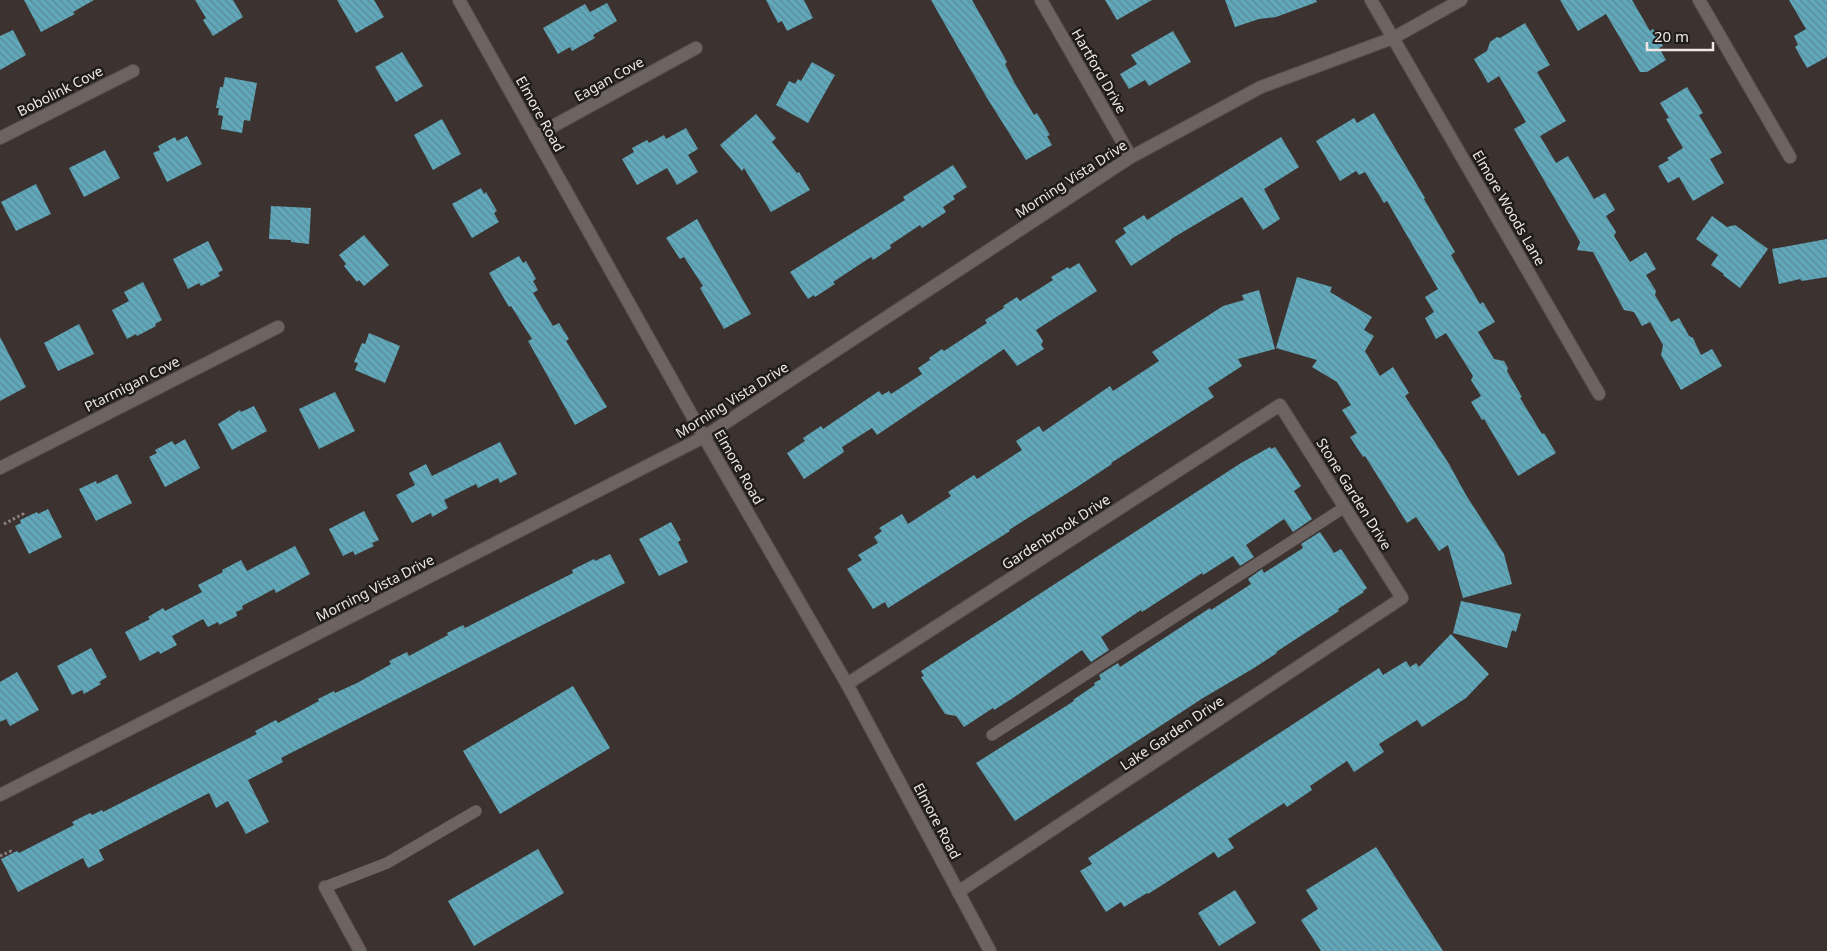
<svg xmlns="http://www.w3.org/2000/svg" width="1827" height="951" font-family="'Noto Sans',sans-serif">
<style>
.building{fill:url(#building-back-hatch)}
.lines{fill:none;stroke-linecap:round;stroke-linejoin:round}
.service-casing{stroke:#58504e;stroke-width:12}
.minor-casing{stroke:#58504e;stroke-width:14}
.tertiary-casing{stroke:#58504e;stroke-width:14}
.path{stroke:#8b8381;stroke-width:3;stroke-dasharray:2.5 2.5;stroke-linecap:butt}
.service{stroke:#6d6360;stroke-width:11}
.minor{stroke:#6d6360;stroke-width:12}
.tertiary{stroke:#6d6360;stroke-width:12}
.labels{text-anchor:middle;stroke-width:5;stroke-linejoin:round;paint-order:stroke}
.street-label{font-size:14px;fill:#ede7e5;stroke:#201c1b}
</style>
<defs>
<pattern id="building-back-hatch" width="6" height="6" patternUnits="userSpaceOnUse" patternTransform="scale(1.25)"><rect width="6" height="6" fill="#61a8ba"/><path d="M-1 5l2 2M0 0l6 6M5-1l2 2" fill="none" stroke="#598a97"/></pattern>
</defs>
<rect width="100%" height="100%" fill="#3c3331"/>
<!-- building -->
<g class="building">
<path d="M24 0H94L73 12 75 14 41 32Z"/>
<path d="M195 0H233L243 17 213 36 203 20 206 18Z"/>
<path d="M337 0H374L384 17 356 33Z"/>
<path d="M766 0H804L813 18 787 31 782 21 778 23Z"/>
<path d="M931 0H972L1007 62 1005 64 1014 82 1034 115 1037 113 1050 135 1047 136 1052 145 1026 160 987 98Z"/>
<path d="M1105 0H1152L1117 20Z"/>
<path d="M1225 0H1316L1317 2 1276 17 1259 19 1235 27Z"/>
<path d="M1560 0H1632L1650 31 1653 29 1663 46 1659 48 1666 60 1647 72H1640L1606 14 1578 31Z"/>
<path d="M1789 0H1827V57L1807 68 1795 47 1798 45 1794 36 1806 29Z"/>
<path d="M607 3 617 21 593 35 595 38 572 51 570 47 558 54 543 28 585 4 590 12Z"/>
<path d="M1525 23 1550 65 1537 72 1566 121 1540 136 1556 163 1568 156 1594 199 1605 193 1615 210 1606 216 1616 232 1614 236 1630 262 1646 252 1656 269 1646 275 1656 291 1655 295 1671 322 1679 318 1689 336 1693 338 1701 355 1712 349 1722 366 1681 390 1661 355 1663 345 1650 322 1642 326 1634 312 1624 310 1593 252 1577 250 1580 242 1514 129 1526 122 1499 76 1488 83 1474 59 1487 51 1490 42 1497 37 1500 38Z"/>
<path d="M13 30 26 55 0 70V36Z"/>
<path d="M1173 31 1191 62 1149 86 1145 80 1129 89 1120 74 1137 64 1131 55Z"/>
<path d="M402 52 423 86 396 102 375 67Z"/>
<path d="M812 62 835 75 808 123 776 105 789 81 795 84 798 79 801 81Z"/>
<path d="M225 77 257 83 250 121 244 120 242 133 221 129 223 116 218 115 219 108H216L220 87H223Z"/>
<path d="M1687 87 1703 113 1699 115 1722 153 1710 159 1724 183 1693 201 1679 177 1668 183 1658 166 1669 160 1667 158 1683 148 1666 119 1669 118 1660 103Z"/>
<path d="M1374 113 1425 198 1424 199 1455 252 1451 255 1480 304 1483 302 1495 322 1478 332 1494 359 1504 361 1508 368 1507 371 1522 397 1520 398 1542 434 1544 433 1556 453 1518 476 1484 419 1482 420 1471 402 1481 396 1471 380 1473 376 1446 333 1436 339 1425 318 1434 312 1425 297 1438 289 1387 201 1384 203 1365 172 1359 175 1356 171 1340 181 1316 141 1354 118 1357 123Z"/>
<path d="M756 114 776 138 772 142 797 173 799 172 810 190 771 212 744 168 742 171 720 145Z"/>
<path d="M442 119 461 154 433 170 414 135Z"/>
<path d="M686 128 698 149 688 155 698 172 677 185 667 168 637 185 622 159 634 152 632 148 647 140 649 143 664 135 666 139Z"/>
<path d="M187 136 202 164 167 182 153 153 160 150 158 146 175 137 177 141Z"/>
<path d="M1281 137 1299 167 1264 189 1280 219 1263 230 1242 197 1171 239V240L1131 266 1115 241 1126 233 1123 228 1144 215 1147 220 1155 215Z"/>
<path d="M105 150 120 178 84 197 69 168Z"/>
<path d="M953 165 967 187 953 196 955 199 943 207 946 212 922 228 920 225 890 245 891 248 873 260 871 257 833 282 835 284 815 297 814 295 808 299 790 272 905 200 903 197Z"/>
<path d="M36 184 51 214 16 231 1 202Z"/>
<path d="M481 188 484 194 486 192 497 211 494 213 499 222 472 238 452 204Z"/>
<path d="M271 206 311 208 309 244 291 242V240L269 239Z"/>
<path d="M1712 216 1727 227 1735 225 1768 249 1740 288 1723 275 1724 274 1711 265 1718 255 1696 239Z"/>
<path d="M697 219 751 314 724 329 700 288 703 286 684 257 680 259 666 238Z"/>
<path d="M364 235 389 265 364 286 359 280 357 282 344 266 346 264 339 255Z"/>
<path d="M1827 239V277L1802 281 1800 279 1779 284 1772 249Z"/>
<path d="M208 241 223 270 218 273 220 276 201 286 199 283 188 289 173 259Z"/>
<path d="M519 256 523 263 526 261 536 279 533 281 538 290 533 293 553 326 559 323 569 339 566 341 607 407 575 425 528 341 532 339 511 306 509 307 489 273Z"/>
<path d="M1079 263 1097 291 1036 330 1043 341 1041 345 1044 349 1017 366 1004 349 877 435 872 428 842 447 844 452 804 479 787 453 805 441 803 438 821 426 823 429 879 391 882 395 889 391 891 394 922 374 918 368 930 360 929 358 942 349 944 351 987 323 985 320 1004 308 1003 306 1017 297 1020 301 1053 280 1051 277 1068 267 1069 269Z"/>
<path d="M1297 277 1332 287 1330 292 1372 317 1364 330 1374 336 1365 351 1380 376 1393 367 1409 393 1405 396 1449 464 1466 495 1504 554 1512 584 1463 598 1448 545 1439 551 1416 517 1407 523 1365 456 1363 457 1350 437 1357 433 1342 410 1351 405 1337 382 1312 367 1317 360 1276 348Z"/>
<path d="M143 282 162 320 155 324 156 326 137 336 136 334 127 339 112 310 129 301 124 292Z"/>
<path d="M1259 290 1275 349 1238 359 1242 366 1208 388 1214 397 1111 463 1112 464 1077 487 1009 530 1010 531 888 608 885 602 873 609 847 569 862 560 858 555 878 543 874 537 882 531 879 528 902 514 908 524 951 496 948 492 974 475 977 479 1022 450 1016 441 1039 426 1043 432 1110 386 1113 391 1159 361 1152 352 1223 306 1244 300 1242 295Z"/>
<path d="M79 324 94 354 58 371 44 343Z"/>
<path d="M369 333 400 346 385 383 355 370 358 363 354 362 362 343 365 344Z"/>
<path d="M0 337 26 387 0 401Z"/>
<path d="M335 392 355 431 319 449 299 409Z"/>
<path d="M254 406 267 431 232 450 218 424 240 410 241 412Z"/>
<path d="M185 439 200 468 165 487 149 457 157 453 155 450 172 441 175 445Z"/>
<path d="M500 442 517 474 500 483 498 478 478 488 476 484 444 500 448 508 432 517 431 513 412 523 396 495 415 485 409 473 426 464 432 476Z"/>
<path d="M1270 447 1271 449 1275 447 1301 486 1294 491 1312 519 1293 532 1284 519 1246 545 1254 557 1240 566 1233 556 1203 575 1202 573 1142 612 1141 610 1101 637 1109 650 1091 662 1082 650 1013 698 994 710 993 708 964 727 956 716 945 714 921 677 924 676 921 671 1241 463Z"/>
<path d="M117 474 132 503 96 521 79 489 96 481 97 484Z"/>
<path d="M48 509 62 537 29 554 15 526 21 523 20 520 37 512 38 514Z"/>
<path d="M364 511 379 540 372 543 374 546 355 555 353 551 343 556 329 529Z"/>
<path d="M671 522 681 540 678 542 688 562 659 576 639 539Z"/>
<path d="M1320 532 1334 553 1341 549 1367 588 1363 591 1364 592 1338 609 1339 611 1276 652 1277 653 1254 668 1203 698 1015 821 976 763 1074 701 1073 700 1095 685 1094 683 1101 679 1099 675 1118 663 1120 667 1210 608 1211 610 1251 584 1248 579 1262 569 1264 573 1303 548 1301 544Z"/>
<path d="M295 546 310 574 276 593 274 589 242 606 243 609 236 612 237 616 219 625 218 622 208 627 203 619 172 636 177 645 160 654 159 651 140 661 125 632 150 619 148 617 163 608 165 611 202 592 198 585 223 572 222 570 241 560 247 571Z"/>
<path d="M610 554 625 583 281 758 283 762 248 780 269 822 246 834 228 801 216 808 209 793 99 850 104 860 88 868 83 858 18 892 1 859 17 851 19 853 74 825 72 822 90 813 92 815 102 810 103 812 166 780 257 734 255 731 276 720 278 723 319 701 318 699 334 691 335 693 357 683 391 664 389 661 407 652 409 656 448 635 447 633 463 625 465 628 573 573 572 570 594 559 595 561Z"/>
<path d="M1461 601 1521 614 1516 632 1512 630 1507 648 1453 633Z"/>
<path d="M1451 634 1489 674 1466 698 1422 727 1417 720 1379 744 1384 752 1354 772 1347 761 1310 786 1312 790 1309 792 1287 807 1284 803 1228 839 1234 848 1218 858 1214 852 1148 894 1147 893 1124 907 1121 902 1106 912 1080 871 1092 864 1088 858 1379 668 1383 675 1406 661 1410 667 1416 663 1419 667Z"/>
<path d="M91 648 107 677 99 682 101 684 84 694 82 690 72 695 57 666Z"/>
<path d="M17 672 39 710 10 726 6 719 0 722V682Z"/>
<path d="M573 686 610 748 500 814 463 751Z"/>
<path d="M1376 847 1443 951H1321L1301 920 1318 909 1306 890Z"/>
<path d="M538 849 564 893 474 946 448 901Z"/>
<path d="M1235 890 1256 923 1219 946 1198 913Z"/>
</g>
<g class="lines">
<defs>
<g id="service">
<path d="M992 735 1345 507"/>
<path d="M325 887 387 863 476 811"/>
</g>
<g id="minor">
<path d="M1041 0 1131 157"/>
<path d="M1371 0 1599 394"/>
<path d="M1699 0 1790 157"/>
<path d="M535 136 696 48"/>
<path d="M0 138 133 71"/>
<path d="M0 468 278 327"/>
<path d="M847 684 1280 405 1402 598 958 892"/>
<path d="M0 795 704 437 1131 157 1261 87 1393 38 1461 0"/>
<path d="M325 887 360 951"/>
</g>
<path id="tertiary" d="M459 0 704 437 847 684 990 951"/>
</defs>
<!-- service casing -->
<use href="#service" class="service-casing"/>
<!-- minor casing -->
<use href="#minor" class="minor-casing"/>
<!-- tertiary casing -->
<use href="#tertiary" class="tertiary-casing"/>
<!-- path -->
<g class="path">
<path d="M4 524 23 514 24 517"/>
<path d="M0 856 11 851 12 852"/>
</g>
<!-- service -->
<use href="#service" class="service"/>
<!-- minor -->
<use href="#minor" class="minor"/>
<!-- tertiary -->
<use href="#tertiary" class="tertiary"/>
</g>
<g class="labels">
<!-- street labels -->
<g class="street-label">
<text transform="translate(1099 71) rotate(60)" y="5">Hartford Drive</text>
<text transform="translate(609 79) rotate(-29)" y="5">Eagan Cove</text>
<text transform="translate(60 91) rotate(-27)" y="5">Bobolink Cove</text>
<text transform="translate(540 114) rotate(61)" y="5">Elmore Road</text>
<text transform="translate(1071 179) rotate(-33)" y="5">Morning Vista Drive</text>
<text transform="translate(1509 208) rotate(60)" y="5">Elmore Woods Lane</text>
<text transform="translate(132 384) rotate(-27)" y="5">Ptarmigan Cove</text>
<text transform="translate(732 400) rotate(-32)" y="5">Morning Vista Drive</text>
<text transform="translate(739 467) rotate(60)" y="5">Elmore Road</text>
<text transform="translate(1354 494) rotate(58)" y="5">Stone Garden Drive</text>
<text transform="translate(1056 532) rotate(-33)" y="5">Gardenbrook Drive</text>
<text transform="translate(375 588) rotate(-27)" y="5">Morning Vista Drive</text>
<text transform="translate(1172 733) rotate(-34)" y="5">Lake Garden Drive</text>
<text transform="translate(937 821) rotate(62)" y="5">Elmore Road</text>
</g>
</g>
<!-- scale -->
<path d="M1647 42v8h66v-8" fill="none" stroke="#ede7e5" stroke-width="2.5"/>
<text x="1654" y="42" font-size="15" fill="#ede7e5" stroke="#201c1b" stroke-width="4" paint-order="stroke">20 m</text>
</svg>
